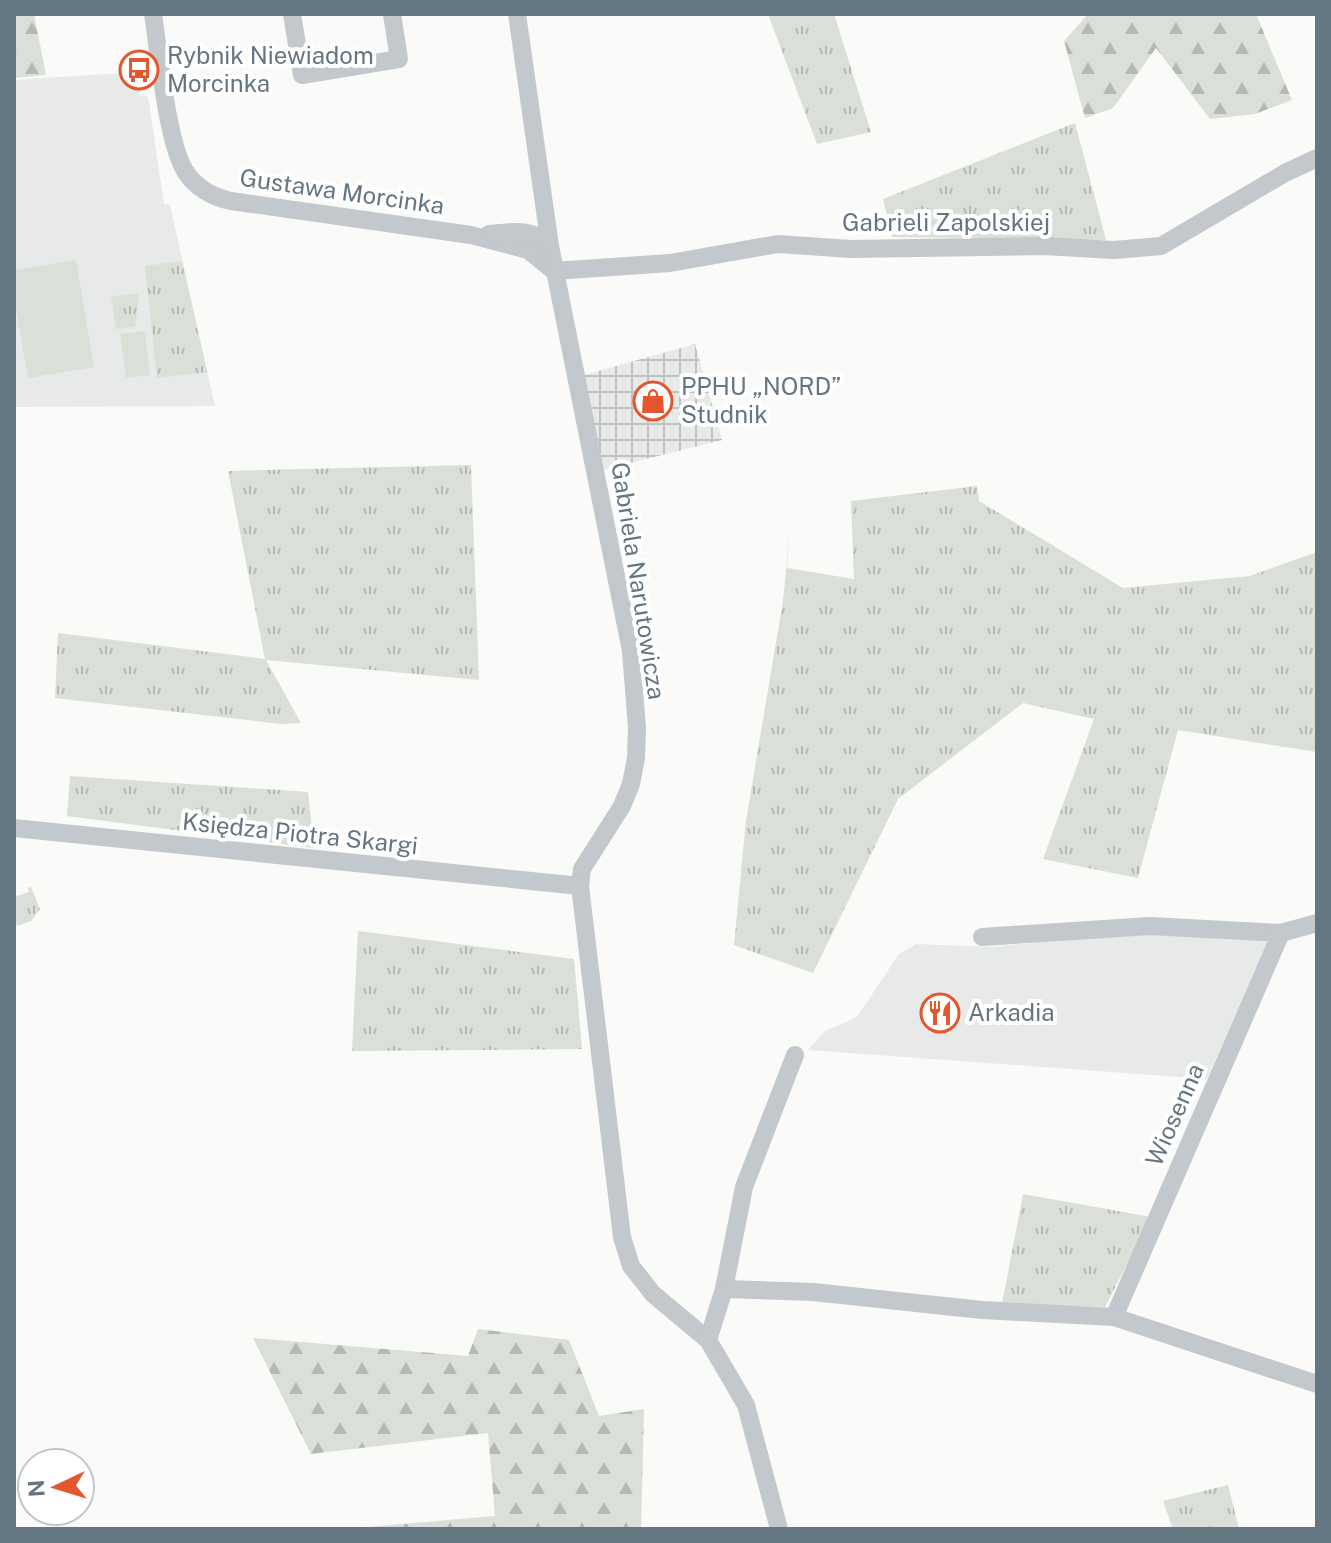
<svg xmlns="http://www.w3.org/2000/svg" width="1331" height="1543" font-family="'Public Sans',sans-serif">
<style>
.built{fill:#e8e9e9}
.industrial{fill:url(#industrial-grid)}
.grass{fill:url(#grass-tufts)}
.forest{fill:url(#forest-firs)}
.pitch{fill:#dadfd7}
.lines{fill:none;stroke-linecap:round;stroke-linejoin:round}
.minor{stroke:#c3c8cc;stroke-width:18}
.labels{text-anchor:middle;stroke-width:8;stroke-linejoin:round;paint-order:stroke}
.poi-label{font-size:24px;fill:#657683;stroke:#fff;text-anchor:start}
.street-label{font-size:24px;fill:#657683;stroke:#fff}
</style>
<defs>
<pattern id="industrial-grid" width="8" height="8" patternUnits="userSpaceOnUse" patternTransform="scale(2)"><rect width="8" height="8" fill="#e8e9e9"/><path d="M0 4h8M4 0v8" fill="none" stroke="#c0c1c2"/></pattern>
<pattern id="grass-tufts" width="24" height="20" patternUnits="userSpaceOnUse" patternTransform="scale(2)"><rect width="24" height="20" fill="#dadfd7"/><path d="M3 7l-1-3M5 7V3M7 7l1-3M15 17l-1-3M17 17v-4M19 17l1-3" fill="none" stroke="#b4b9b4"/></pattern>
<pattern id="forest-firs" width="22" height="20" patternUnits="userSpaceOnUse" patternTransform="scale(2)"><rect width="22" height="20" fill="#dadfd7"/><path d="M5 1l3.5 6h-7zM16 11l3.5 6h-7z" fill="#b4b9b4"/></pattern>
</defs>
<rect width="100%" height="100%" fill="#fafaf8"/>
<!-- built -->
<g class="built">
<path d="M138 72 140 96H148L164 204 170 205 215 406 14 407V80Z"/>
<path d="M1143 932 1269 940 1207 1079 808 1050 825 1031 857 1017 899 954 916 944 991 947Z"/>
</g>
<!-- industrial -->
<path class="industrial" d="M695 344 722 440 602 470 584 375Z"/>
<!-- grass -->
<g class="grass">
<path d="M768 14H834L871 132 817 144Z"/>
<path d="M1075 123 1106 240 892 237 883 199Z"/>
<path d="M182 261 207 372 157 378 145 266Z"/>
<path d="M139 293 135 327 116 329 111 297Z"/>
<path d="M471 465 479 680 266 660 301 723 281 724 55 698 58 633 265 659 228 471Z"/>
<path d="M977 486 979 501 1123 588 1250 576 1317 552V752L1178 730 1138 878 1043 859 1094 719 1023 703 898 799 813 973 734 945 746 821 783 601 790 530 787 568 854 579 851 501Z"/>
<path d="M70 776 308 792 314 848 67 816Z"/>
<path d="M31 887 40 909 31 921 17 926 14 915V897L29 892 28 888Z"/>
<path d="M358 931 574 959 582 1049 352 1051Z"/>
<path d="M1023 1194 1151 1217 1105 1307 1002 1304Z"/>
<path d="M1228 1485 1239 1529H1173L1163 1501Z"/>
</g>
<!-- forest -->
<g class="forest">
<path d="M14 14H34L46 75 14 78Z"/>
<path d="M1088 14H1256L1292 100 1255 114 1210 119 1156 48 1113 108 1085 118 1064 41Z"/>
<path d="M478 1329 569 1340 599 1416 644 1409 641 1529H343L495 1516 488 1433 311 1454 253 1338 468 1356Z"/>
</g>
<!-- pitch -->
<g class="pitch">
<path d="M76 260 94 367 28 378 14 297V270Z"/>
<path d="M145 331 150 375 126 378 120 334Z"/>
</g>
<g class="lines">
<!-- minor -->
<g class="minor">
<path d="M153 14C159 53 167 141 185 171 196 188 212 197 231 201L471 235 528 250 554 271 670 263 778 244 851 249 1044 246 1114 250 1161 246 1285 173 1317 158"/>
<path d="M292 14 302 75 399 59 392 14"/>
<path d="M517 14 550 246 631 651 637 728 636 758 631 784 622 806 582 869 580 886 622 1237 631 1266 653 1294 708 1340 746 1405 779 1529"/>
<path d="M489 234C512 232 533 227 550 246L545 248"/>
<path d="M14 828 580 886"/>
<path d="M982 937 1150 926 1281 933"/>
<path d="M724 1289 744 1187 795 1055"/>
<path d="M1114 1317 1281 933 1317 923"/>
<path d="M708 1340 724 1289 813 1292 982 1310 1114 1317 1317 1384"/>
</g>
</g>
<!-- icons -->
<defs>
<symbol id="bus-ring" viewBox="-11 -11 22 22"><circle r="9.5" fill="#fff" stroke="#e4572e" stroke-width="1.5"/><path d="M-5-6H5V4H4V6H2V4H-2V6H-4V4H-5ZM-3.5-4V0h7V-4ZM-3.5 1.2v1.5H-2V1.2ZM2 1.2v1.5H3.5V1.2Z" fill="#e4572e"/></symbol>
<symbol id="shop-ring" viewBox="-11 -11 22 22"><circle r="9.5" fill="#fff" stroke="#e4572e" stroke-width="1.5"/><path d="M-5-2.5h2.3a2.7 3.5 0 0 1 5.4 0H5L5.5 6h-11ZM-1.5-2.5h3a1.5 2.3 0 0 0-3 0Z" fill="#e4572e"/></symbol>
<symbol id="restaurant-ring" viewBox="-11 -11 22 22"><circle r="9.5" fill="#fff" stroke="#e4572e" stroke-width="1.5"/><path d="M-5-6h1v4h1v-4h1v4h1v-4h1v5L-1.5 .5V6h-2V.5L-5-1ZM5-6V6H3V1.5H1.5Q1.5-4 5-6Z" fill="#e4572e"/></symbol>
</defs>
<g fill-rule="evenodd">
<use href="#bus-ring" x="117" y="48" width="44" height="44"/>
<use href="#shop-ring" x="631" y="379" width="44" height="44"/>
<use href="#restaurant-ring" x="918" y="991" width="44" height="44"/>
</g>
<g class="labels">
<!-- poi labels -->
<g class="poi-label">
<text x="167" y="64">Rybnik Niewiadom<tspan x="167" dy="28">Morcinka</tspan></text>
<text x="681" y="395">PPHU „NORD”<tspan x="681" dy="28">Studnik</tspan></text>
<text x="968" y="1021">Arkadia</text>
</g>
<!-- street labels -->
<g class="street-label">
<text transform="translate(342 192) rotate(8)" y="8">Gustawa Morcinka</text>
<text x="946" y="231">Gabrieli Zapolskiej</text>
<text transform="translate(638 581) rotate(81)" y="8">Gabriela Narutowicza</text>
<text transform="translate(300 834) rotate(6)" y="8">Księdza Piotra Skargi</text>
<text transform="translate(1175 1115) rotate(-66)" y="8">Wiosenna</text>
</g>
</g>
<!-- border -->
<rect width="1331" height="1543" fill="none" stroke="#657683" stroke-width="32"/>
<!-- north arrow -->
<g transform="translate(56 1487) rotate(266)"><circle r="38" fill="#ffffff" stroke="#c1c8cd" stroke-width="2"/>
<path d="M0-6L14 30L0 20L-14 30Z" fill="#e4572e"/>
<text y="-12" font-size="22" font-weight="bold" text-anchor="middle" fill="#657683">N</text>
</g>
</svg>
